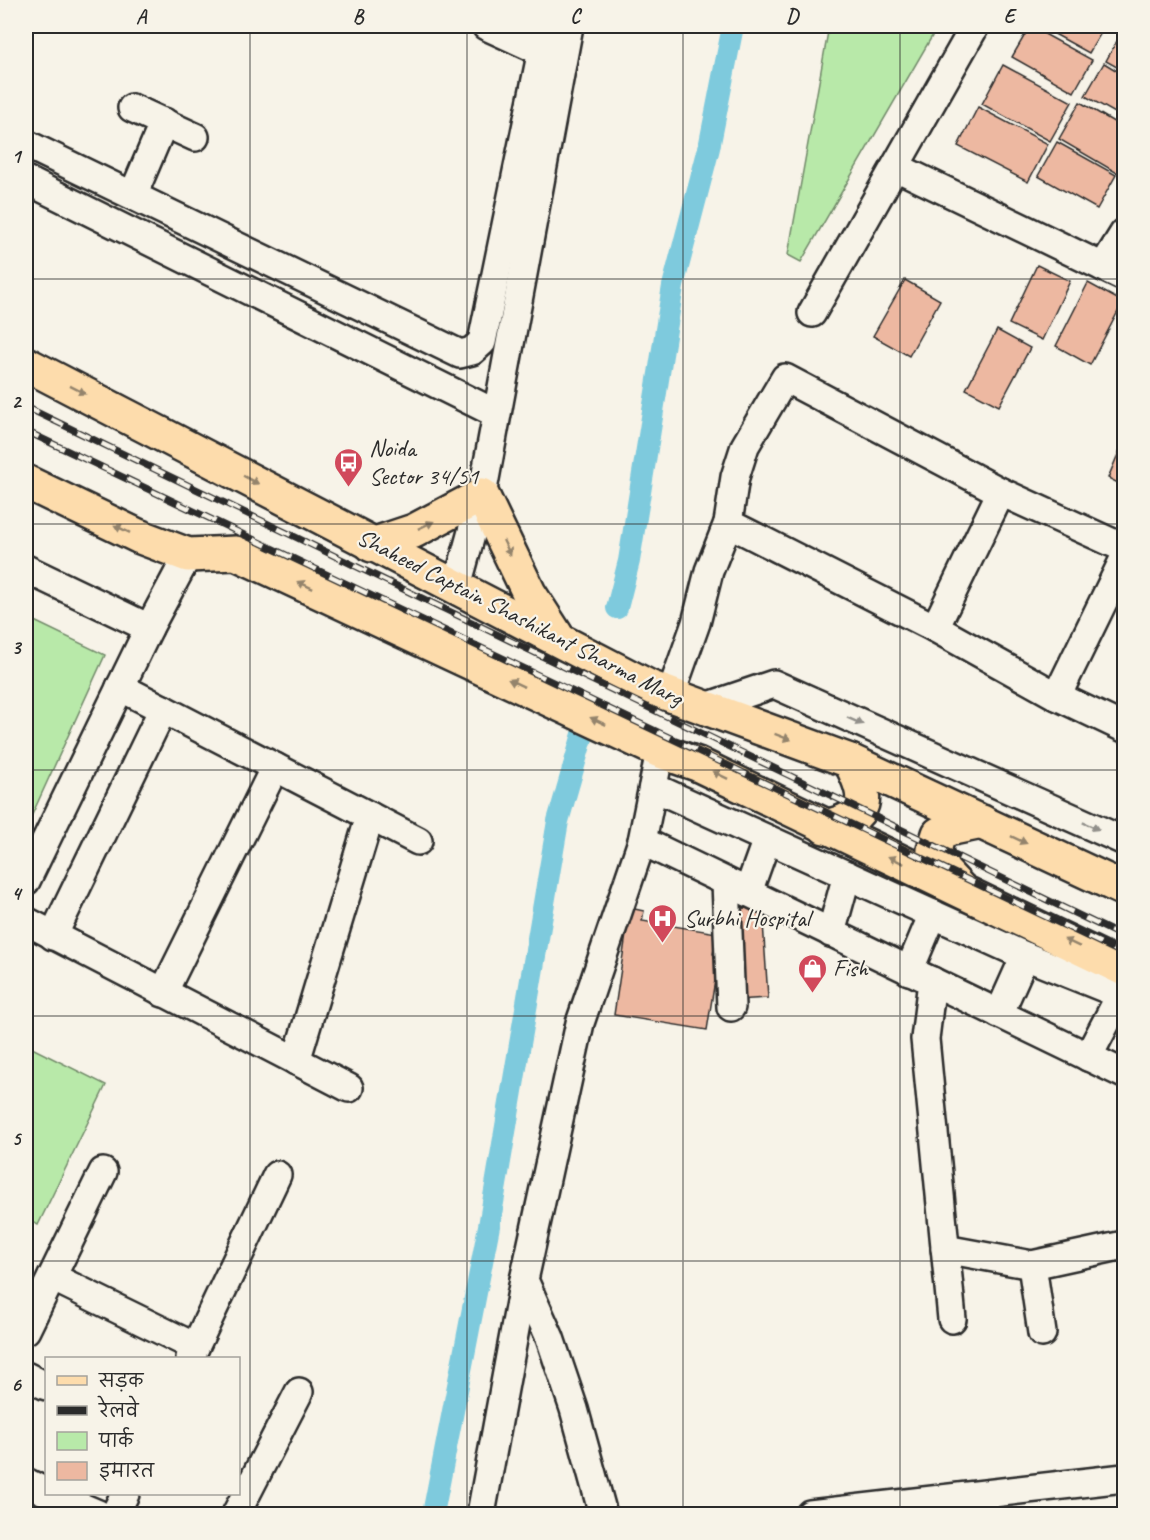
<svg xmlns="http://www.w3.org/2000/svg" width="1150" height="1540" font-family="Caveat,'Playpen Sans Deva',sans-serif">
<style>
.green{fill:#b8e9a9;stroke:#728a6a;stroke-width:1.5}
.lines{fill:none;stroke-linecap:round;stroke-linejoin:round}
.canal{stroke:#7ecadd;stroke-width:22}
.building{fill:#edb8a1;stroke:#2b2b2b;stroke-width:1.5}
.minor-casing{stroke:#2b2b2b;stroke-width:32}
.major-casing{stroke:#2b2b2b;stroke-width:38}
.minor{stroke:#f7f3e8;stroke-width:27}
.major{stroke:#fddcac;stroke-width:33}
.rail-casing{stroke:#2b2b2b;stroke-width:7}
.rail{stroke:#f7f3e8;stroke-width:4.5;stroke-dasharray:14;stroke-linecap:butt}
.oneway{fill:#94846c}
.oneway2{fill:#918f8a}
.grid{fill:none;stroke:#2b2b2b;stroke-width:1.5;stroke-opacity:0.55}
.labels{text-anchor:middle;stroke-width:4.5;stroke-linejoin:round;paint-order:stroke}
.poi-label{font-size:24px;fill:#2b2b2b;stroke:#f7f3e8;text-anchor:start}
.street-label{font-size:24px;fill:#2b2b2b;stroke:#f7f3e8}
.neatline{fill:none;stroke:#2b2b2b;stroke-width:2}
.grid-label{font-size:20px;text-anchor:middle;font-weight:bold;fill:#2b2b2b}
</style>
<rect width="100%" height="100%" fill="#f7f3e8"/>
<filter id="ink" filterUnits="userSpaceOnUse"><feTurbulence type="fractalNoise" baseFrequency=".0167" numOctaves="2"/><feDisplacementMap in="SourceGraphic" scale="12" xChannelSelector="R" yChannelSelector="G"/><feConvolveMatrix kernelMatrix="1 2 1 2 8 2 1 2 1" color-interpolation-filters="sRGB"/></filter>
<g filter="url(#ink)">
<!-- green -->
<g class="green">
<path d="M829 26H938L801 262 788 255Z"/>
<path d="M26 617 105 655 26 828Z"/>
<path d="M26 1045 106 1085 38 1225 26 1219Z"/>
</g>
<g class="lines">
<!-- canal -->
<g class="canal">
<path d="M617 608 629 561 673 286 709 148 733 26"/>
<path d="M433 1514 489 1226 558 821 588 717"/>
</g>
</g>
<!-- building -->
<g class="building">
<path d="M1030 26 1092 60 1074 92 1012 57Z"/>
<path d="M1040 26H1105L1089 53Z"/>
<path d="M1124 28V71L1106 61Z"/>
<path d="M1104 63 1124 75V118L1085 96Z"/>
<path d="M1003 65 1072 102 1050 141 982 104Z"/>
<path d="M1080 102 1124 128V177L1059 139Z"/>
<path d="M978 107 1048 144 1028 182 958 146Z"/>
<path d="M1057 142 1116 175 1097 209 1038 176Z"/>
<path d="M1037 265 1070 281 1042 340 1009 324Z"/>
<path d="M905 280 940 300 909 356 873 336Z"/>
<path d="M1088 283 1123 302 1090 365 1056 346Z"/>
<path d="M997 330 1030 348 999 406 966 389Z"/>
<path d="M1124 440V486L1108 478Z"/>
<path d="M762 907 768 998 736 1000 730 909Z"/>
<path d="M630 908 644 911 642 921 717 933 713 954 719 955 707 1030 614 1015Z"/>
</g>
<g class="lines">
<defs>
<g id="minor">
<path d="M486 26 556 58"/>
<path d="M132 108 195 137"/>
<path d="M26 144 460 354 472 351 482 342 547 26"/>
<path d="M896 167 1124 277"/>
<path d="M26 180 495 413"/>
<path d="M133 195 164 122"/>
<path d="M1103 267 1124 233"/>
<path d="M812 313 975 26"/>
<path d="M728 523 935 628 1057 696 1124 728"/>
<path d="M26 569 149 628"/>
<path d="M457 586 482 495 569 26"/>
<path d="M935 628 1001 492"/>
<path d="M120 687 418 841"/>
<path d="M670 696 696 623 709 571 728 523 735 477 745 446 785 378 1001 492 1124 548"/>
<path d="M1057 696 1124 559"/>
<path d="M703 708 774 684 1124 841"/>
<path d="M653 787 1025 956 1124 996"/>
<path d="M642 841 1124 1074"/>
<path d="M26 881 149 628 188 555"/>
<path d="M726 882 731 1007"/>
<path d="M748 892 767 839"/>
<path d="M26 921 349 1088"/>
<path d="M831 933 847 875"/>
<path d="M53 936 163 709"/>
<path d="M909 971 933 914"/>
<path d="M932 981 925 1039 952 1319"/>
<path d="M163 993 275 767"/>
<path d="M999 1014 1025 956"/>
<path d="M1088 1057 1121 994"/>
<path d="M296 1061 370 816"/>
<path d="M945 1249 1032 1265 1124 1245"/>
<path d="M1032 1265 1042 1333"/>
<path d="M52 1277 195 1347"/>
<path d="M26 1330 103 1172"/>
<path d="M190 1358 277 1175"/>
<path d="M26 1376 46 1386"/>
<path d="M26 1482 46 1492"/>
<path d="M51 1494 98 1514"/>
<path d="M115 1514 125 1494"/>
<path d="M236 1514 299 1392"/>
<path d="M481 1514 524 1280"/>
<path d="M603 1514 574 1409 550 1338 524 1280 580 1023 642 841 660 751"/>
<path d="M810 1514 1124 1478"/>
</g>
<g id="major">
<path d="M26 364 649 687 850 761 1124 889"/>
<path d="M26 482 138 536 188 555 236 553 660 751 697 764 1124 969"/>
<path d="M372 545 414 531 482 495 529 593 556 635"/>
<path d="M825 827C871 817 869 798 850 761"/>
<path d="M961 890 943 871 934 850 939 834 948 829 982 822"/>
</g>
</defs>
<!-- minor casing -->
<use href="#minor" class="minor-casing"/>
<!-- major casing -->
<use href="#major" class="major-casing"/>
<!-- minor -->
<use href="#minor" class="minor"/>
<!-- major -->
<use href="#major" class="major"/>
<defs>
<g id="rail">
<path d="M26 407 1124 937"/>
<path d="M26 431 1124 954"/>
</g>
</defs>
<!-- rail casing -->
<use href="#rail" class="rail-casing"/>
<!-- rail -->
<use href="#rail" class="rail"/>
</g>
<!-- one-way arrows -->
<defs><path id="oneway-solid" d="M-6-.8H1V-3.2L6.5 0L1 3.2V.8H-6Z" transform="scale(1.5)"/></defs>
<g class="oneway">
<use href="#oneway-solid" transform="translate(78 390) rotate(27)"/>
<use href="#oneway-solid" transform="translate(251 480) rotate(28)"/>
<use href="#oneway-solid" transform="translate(426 525) rotate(-25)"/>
<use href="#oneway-solid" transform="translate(122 529) rotate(-154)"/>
<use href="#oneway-solid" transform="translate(507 548) rotate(64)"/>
<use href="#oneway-solid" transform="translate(305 585) rotate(-155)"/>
<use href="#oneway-solid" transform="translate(516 683) rotate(-155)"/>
<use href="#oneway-solid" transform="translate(598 721) rotate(-155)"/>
<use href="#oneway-solid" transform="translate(783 737) rotate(20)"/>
<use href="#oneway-solid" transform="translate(720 775) rotate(-154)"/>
<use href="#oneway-solid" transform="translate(1019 840) rotate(25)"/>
<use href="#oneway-solid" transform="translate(896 860) rotate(-155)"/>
<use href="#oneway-solid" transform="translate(1072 943) rotate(-154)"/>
</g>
<g class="oneway2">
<use href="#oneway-solid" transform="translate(855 721) rotate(24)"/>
<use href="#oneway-solid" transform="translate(1091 826) rotate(24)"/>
</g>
</g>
<!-- grid -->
<path class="grid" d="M250 26V1514M467 26V1514M683 26V1514M900 26V1514M26 279H1124M26 524H1124M26 770H1124M26 1016H1124M26 1261H1124"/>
<!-- icons -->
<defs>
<symbol id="bus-pin" viewBox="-11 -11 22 30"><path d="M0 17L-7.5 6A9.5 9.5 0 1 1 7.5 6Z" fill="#d1495b" stroke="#f7f3e8"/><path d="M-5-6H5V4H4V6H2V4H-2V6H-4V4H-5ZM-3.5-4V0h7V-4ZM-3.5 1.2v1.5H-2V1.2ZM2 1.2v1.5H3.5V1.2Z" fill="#fff"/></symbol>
<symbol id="hospital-pin" viewBox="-11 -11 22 30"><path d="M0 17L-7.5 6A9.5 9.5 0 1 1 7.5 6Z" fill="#d1495b" stroke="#f7f3e8"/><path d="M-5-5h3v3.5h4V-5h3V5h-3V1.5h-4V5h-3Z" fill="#fff"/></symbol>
<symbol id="shop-pin" viewBox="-11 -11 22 30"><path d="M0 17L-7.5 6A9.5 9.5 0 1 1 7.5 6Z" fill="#d1495b" stroke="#f7f3e8"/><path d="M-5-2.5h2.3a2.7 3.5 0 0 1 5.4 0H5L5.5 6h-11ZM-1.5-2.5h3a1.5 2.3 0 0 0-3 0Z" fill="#fff"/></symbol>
</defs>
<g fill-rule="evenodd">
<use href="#bus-pin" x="332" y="446" width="33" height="45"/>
<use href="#hospital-pin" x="646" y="902" width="33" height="45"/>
<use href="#shop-pin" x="796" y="952" width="33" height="45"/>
</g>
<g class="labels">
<!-- poi labels -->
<g class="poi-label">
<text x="369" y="456">Noida<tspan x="369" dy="28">Sector 34/51</tspan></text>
<text x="684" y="926">Surbhi Hospital</text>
<text x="833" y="976">Fish</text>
</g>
<!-- street labels -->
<g class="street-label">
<text transform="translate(520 617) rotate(27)" y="8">Shaheed Captain Shashikant Sharma Marg</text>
</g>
</g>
<!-- margin -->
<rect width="1150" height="1540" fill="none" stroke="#f7f3e8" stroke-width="66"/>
<!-- legend -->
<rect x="45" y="1357" width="195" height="138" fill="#f7f3e8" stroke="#a5a39c" stroke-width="1.5"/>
<rect x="57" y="1376" width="30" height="9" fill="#fddcac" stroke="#a5a39c" stroke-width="1.5"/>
<text x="99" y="1387" font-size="18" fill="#2b2b2b">सड़क</text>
<rect x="57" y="1406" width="30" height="9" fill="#2b2b2b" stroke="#a5a39c" stroke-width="1.5"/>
<text x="99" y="1417" font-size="18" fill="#2b2b2b">रेलवे</text>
<rect x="57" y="1432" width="30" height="18" fill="#b8e9a9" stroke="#a5a39c" stroke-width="1.5"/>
<text x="99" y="1447" font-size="18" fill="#2b2b2b">पार्क</text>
<rect x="57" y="1462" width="30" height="18" fill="#edb8a1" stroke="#a5a39c" stroke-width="1.5"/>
<text x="99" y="1477" font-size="18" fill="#2b2b2b">इमारत</text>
<rect x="33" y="33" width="1084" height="1474" class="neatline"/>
<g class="grid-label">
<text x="141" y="23">A</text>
<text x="358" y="23">B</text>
<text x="575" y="23">C</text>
<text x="792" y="23">D</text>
<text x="1009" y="23">E</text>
<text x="16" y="163">1</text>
<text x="16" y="408">2</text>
<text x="16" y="654">3</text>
<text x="16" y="900">4</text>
<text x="16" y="1145">5</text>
<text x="16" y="1391">6</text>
</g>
</svg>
